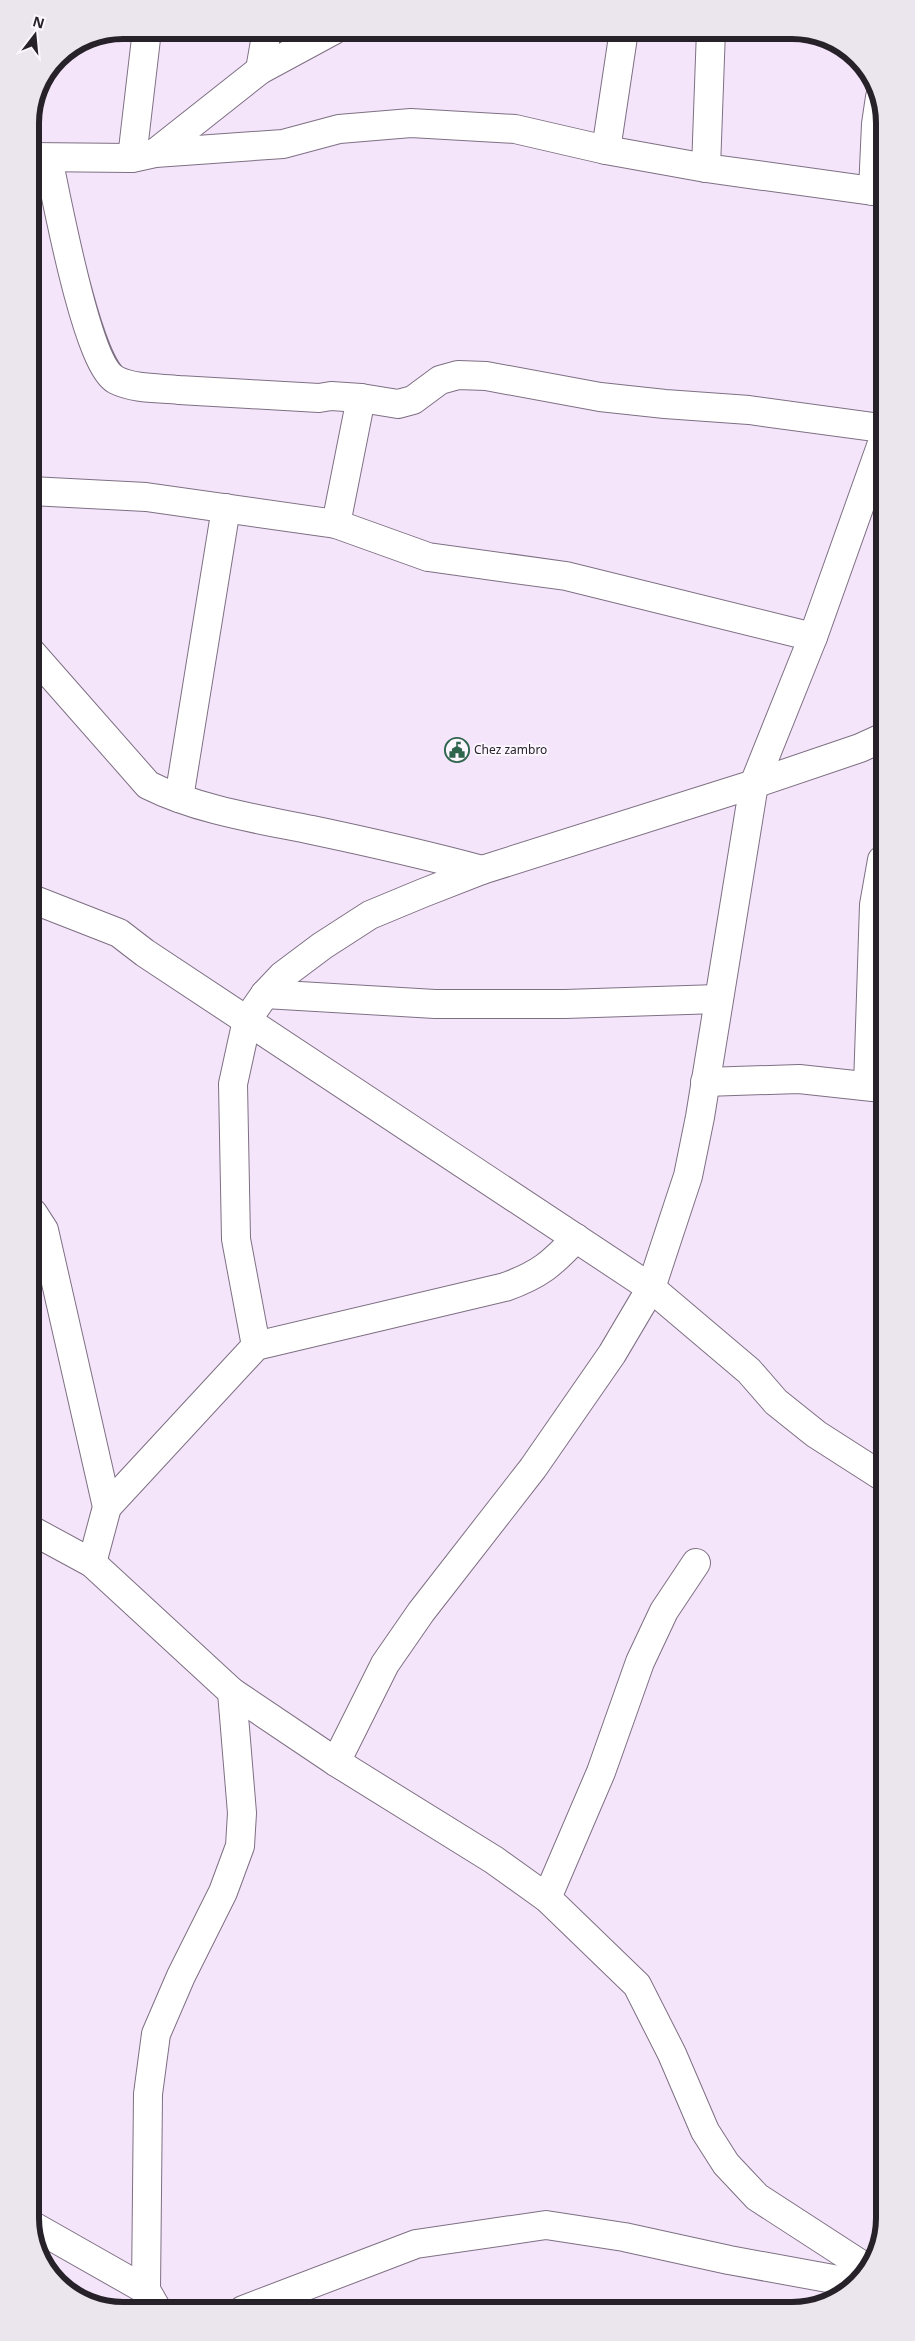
<svg xmlns="http://www.w3.org/2000/svg" width="915" height="2341" font-family="'Noto Sans',sans-serif">
<style>
.lines{fill:none;stroke-linecap:round;stroke-linejoin:round}
.minor-casing{stroke:#7e7083;stroke-width:30}
.minor{stroke:#fff;stroke-width:28}
.labels{text-anchor:middle;stroke-width:4;stroke-linejoin:round;paint-order:stroke}
.poi-label{font-size:12px;fill:#272129;stroke:#fcf6ff;text-anchor:start}
.rim{fill:none;stroke:#272129;stroke-width:6}
</style>
<rect width="100%" height="100%" fill="#f5e5fb"/>
<g class="lines">
<defs>
<g id="minor">
<path d="M260 70 267 30"/>
<path d="M606 150 624 30"/>
<path d="M155 153 260 70 334 30"/>
<path d="M30 157 132 158 155 153 283 144 339 129 411 123 515 129 606 150 706 168 880 192"/>
<path d="M48 158C56 196 87 365 116 380 134 389 159 388 179 390 226 393 272 395 319 398L331 396 361 398 336 524"/>
<path d="M132 158 147 30"/>
<path d="M706 168 711 30"/>
<path d="M873 191 876 124 880 97"/>
<path d="M361 398 398 404 413 400 440 380 458 375 486 376 600 397 665 404 749 410 881 428"/>
<path d="M31 491 146 497 336 524 428 557 566 576 813 637"/>
<path d="M31 652 148 785C198 810 258 819 312 830 369 842 426 855 482 870"/>
<path d="M179 798 226 508"/>
<path d="M32 899 119 933 145 953 651 1288 749 1371 776 1402 816 1434 883 1477"/>
<path d="M265 994 435 1004H565L718 999"/>
<path d="M705 1082 799 1079 882 1088"/>
<path d="M868 1086 874 905 882 860"/>
<path d="M33 1213 44 1230 107 1507 92 1563"/>
<path d="M256 1346 236 1239 233 1084 247 1020 265 994 282 976 322 946 370 915 423 893 482 870 754 784 860 748 882 738"/>
<path d="M107 1507 256 1346 505 1287C539 1275 552 1264 576 1238"/>
<path d="M33 1531 92 1563 232 1692 336 1762 494 1860 547 1898 637 1985 672 2054 705 2131 726 2164 757 2197 868 2269"/>
<path d="M336 1762 385 1664 421 1612 533 1468 612 1354 651 1288 688 1176 700 1117 754 784 813 637 881 446"/>
<path d="M547 1898 601 1772 640 1662 664 1611 696 1563"/>
<path d="M35 2227 146 2290"/>
<path d="M243 2310 416 2244 546 2225 624 2237 729 2260 855 2283"/>
<path d="M158 2311 146 2290 148 2094 156 2034 181 1976 223 1892 240 1846 242 1813 232 1692"/>
</g>
</defs>
<!-- minor casing -->
<use href="#minor" class="minor-casing"/>
<!-- minor -->
<use href="#minor" class="minor"/>
</g>
<!-- icons -->
<defs>
<symbol id="civic-ring" viewBox="-11 -11 22 22"><circle r="9.5" fill="#fcf6ff" stroke="#2e654c" stroke-width="1.5"/><path d="M-.6-6.5H3V-4.5H.6V-3L4-1V1h2V6H-6V1h2V-1L-.6-3ZM-1.2 2.5V6h2.4V2.5Z" fill="#2e654c"/></symbol>
</defs>
<g fill-rule="evenodd">
<use href="#civic-ring" x="443" y="736" width="28" height="28"/>
</g>
<g class="labels">
<!-- poi labels -->
<g class="poi-label">
<text x="474" y="754">Chez zambro</text>
</g>
</g>
<!-- crop -->
<path d="M0 0H915V2341H0ZM123 39H792A84 84 0 0 1 876 123V2218A84 84 0 0 1 792 2302H123A84 84 0 0 1 39 2218V123A84 84 0 0 1 123 39Z" fill="#ebe5ee" fill-rule="evenodd"/>
<path class="rim" d="M123 39H792A84 84 0 0 1 876 123V2218A84 84 0 0 1 792 2302H123A84 84 0 0 1 39 2218V123A84 84 0 0 1 123 39Z"/>
<!-- north arrow -->
<g transform="translate(35 35) rotate(16)" stroke="#fcf6ff" stroke-width="4" paint-order="stroke">
<path d="M0-4L9 19L0 12L-9 19Z" fill="#272129"/>
<text y="-8" font-size="14" font-weight="bold" text-anchor="middle" fill="#272129">N</text>
</g>
</svg>
